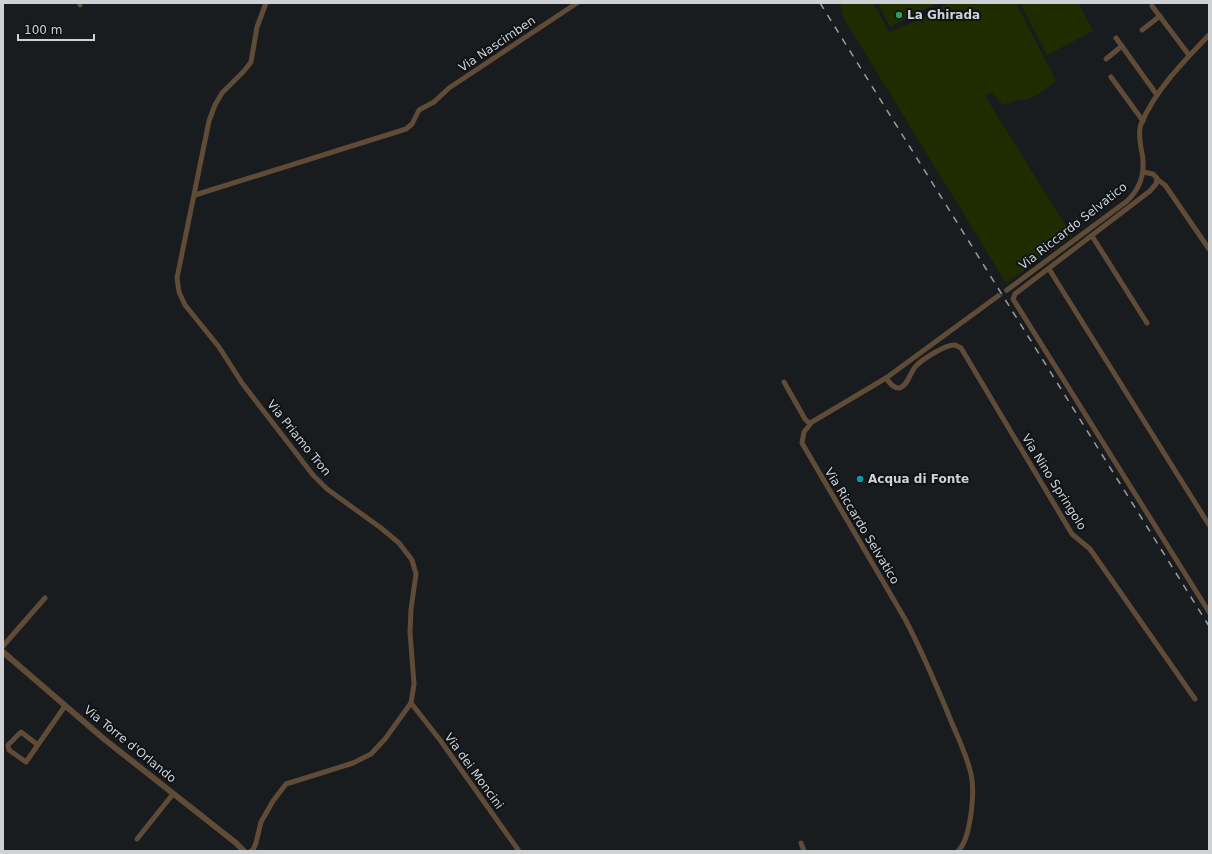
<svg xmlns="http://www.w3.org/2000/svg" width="1212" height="854" font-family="'DejaVu Sans',sans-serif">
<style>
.green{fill:#1f2c00}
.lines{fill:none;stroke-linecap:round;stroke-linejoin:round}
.minor-tunnel{stroke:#33373a;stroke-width:5;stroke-dasharray:5 2.5;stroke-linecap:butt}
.minor{stroke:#5f4b36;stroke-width:5}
.tertiary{stroke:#5f4b36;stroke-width:6}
.rail{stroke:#999c9f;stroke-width:1.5;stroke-dasharray:7 7;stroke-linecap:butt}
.leisure-dot{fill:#2e9e5b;stroke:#0f1316;stroke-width:1.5}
.culture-dot{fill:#0f9aa8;stroke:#0f1316;stroke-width:1.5}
.labels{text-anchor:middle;stroke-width:4;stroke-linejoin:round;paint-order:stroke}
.poi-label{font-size:12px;font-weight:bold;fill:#cfd2d4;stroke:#0f1316;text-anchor:start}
.street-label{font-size:12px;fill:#cfd2d4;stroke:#0f1316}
</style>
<rect width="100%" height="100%" fill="#181c1f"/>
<!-- green -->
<g class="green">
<path d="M840 3H873L889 32 907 25 950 3H1016L1056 81 1037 95 1026 100 1021 99 1003 105 991 92 985 96 1072 236 1006 283 843 17Z"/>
<path d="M878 3H937L890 27Z"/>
<path d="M1020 3H1078L1093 31 1047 55Z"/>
</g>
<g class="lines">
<!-- minor-tunnel -->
<path class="minor-tunnel" d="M998 296 1007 290"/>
<!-- minor -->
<g class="minor">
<path d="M79 3 80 5"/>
<path d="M1152 6 1189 55"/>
<path d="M1142 30 1160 16"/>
<path d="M1116 38 1157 95"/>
<path d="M1106 59 1122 46"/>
<path d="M1111 77 1143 121"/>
<path d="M1143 172 1153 174 1157 178 1156 184 1150 191 1015 294 1013 299 1209 612"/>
<path d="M1158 180 1165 185 1209 249"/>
<path d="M195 195 406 129 412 124 419 110 434 102 449 88 577 3"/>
<path d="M1092 236 1147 323"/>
<path d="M1049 269 1209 525"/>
<path d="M1007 290 1127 201C1143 186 1146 168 1141 148 1140 140 1138 132 1141 124 1156 89 1183 62 1209 35"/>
<path d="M886 378C889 382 893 389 900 388 908 385 910 373 915 367 921 360 946 344 955 345L961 348 1072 534 1090 549 1195 699"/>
<path d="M784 382 805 419 810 424"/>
<path d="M3 646 45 598"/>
<path d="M411 703 440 740 519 851"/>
<path d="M38 745 21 732 8 745 9 750 26 762 65 706V705"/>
<path d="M137 839 173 794"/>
<path d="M801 843 804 851"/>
<path d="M251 851 253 850 256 843 261 822 273 801 286 784 353 763 371 754 385 739 411 703 414 684 410 632 411 609 416 574 412 560 399 543 381 528 327 489 313 475 242 383 219 347 185 305 179 292 177 278 209 121 215 105 222 93 244 71 251 62 257 27 266 3"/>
<path d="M958 851C971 839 975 791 971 774 966 752 955 732 947 711 934 680 921 649 905 619L802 443 804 432 812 422 886 378 998 296"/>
</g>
<!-- tertiary -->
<path class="tertiary" d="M3 652 104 739 236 843 244 851"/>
<!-- rail -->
<path class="rail" d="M820 3 1209 626"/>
</g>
<!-- markers -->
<circle class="leisure-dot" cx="899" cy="15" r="4"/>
<circle class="culture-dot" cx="860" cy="479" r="4"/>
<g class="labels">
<!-- poi labels -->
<g class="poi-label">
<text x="907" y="19">La Ghirada</text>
<text x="868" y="483">Acqua di Fonte</text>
</g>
<!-- street labels -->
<g class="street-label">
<text transform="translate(497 44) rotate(-34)" y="4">Via Nascimben</text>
<text transform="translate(1073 226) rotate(-38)" y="4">Via Riccardo Selvatico</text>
<text transform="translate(299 438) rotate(51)" y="4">Via Priamo Tron</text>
<text transform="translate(1054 482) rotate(58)" y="4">Via Nino Springolo</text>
<text transform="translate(862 526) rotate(59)" y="4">Via Riccardo Selvatico</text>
<text transform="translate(130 744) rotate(39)" y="4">Via Torre d'Orlando</text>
<text transform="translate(474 771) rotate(54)" y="4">Via dei Moncini</text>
</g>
</g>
<!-- border -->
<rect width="1212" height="854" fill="none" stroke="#cfd2d4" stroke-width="8"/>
<!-- scale -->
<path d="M18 34v6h76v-6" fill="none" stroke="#cfd2d4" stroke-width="2"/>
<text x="24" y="34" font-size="12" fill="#cfd2d4" stroke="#0f1316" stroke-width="3" paint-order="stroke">100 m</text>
</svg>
